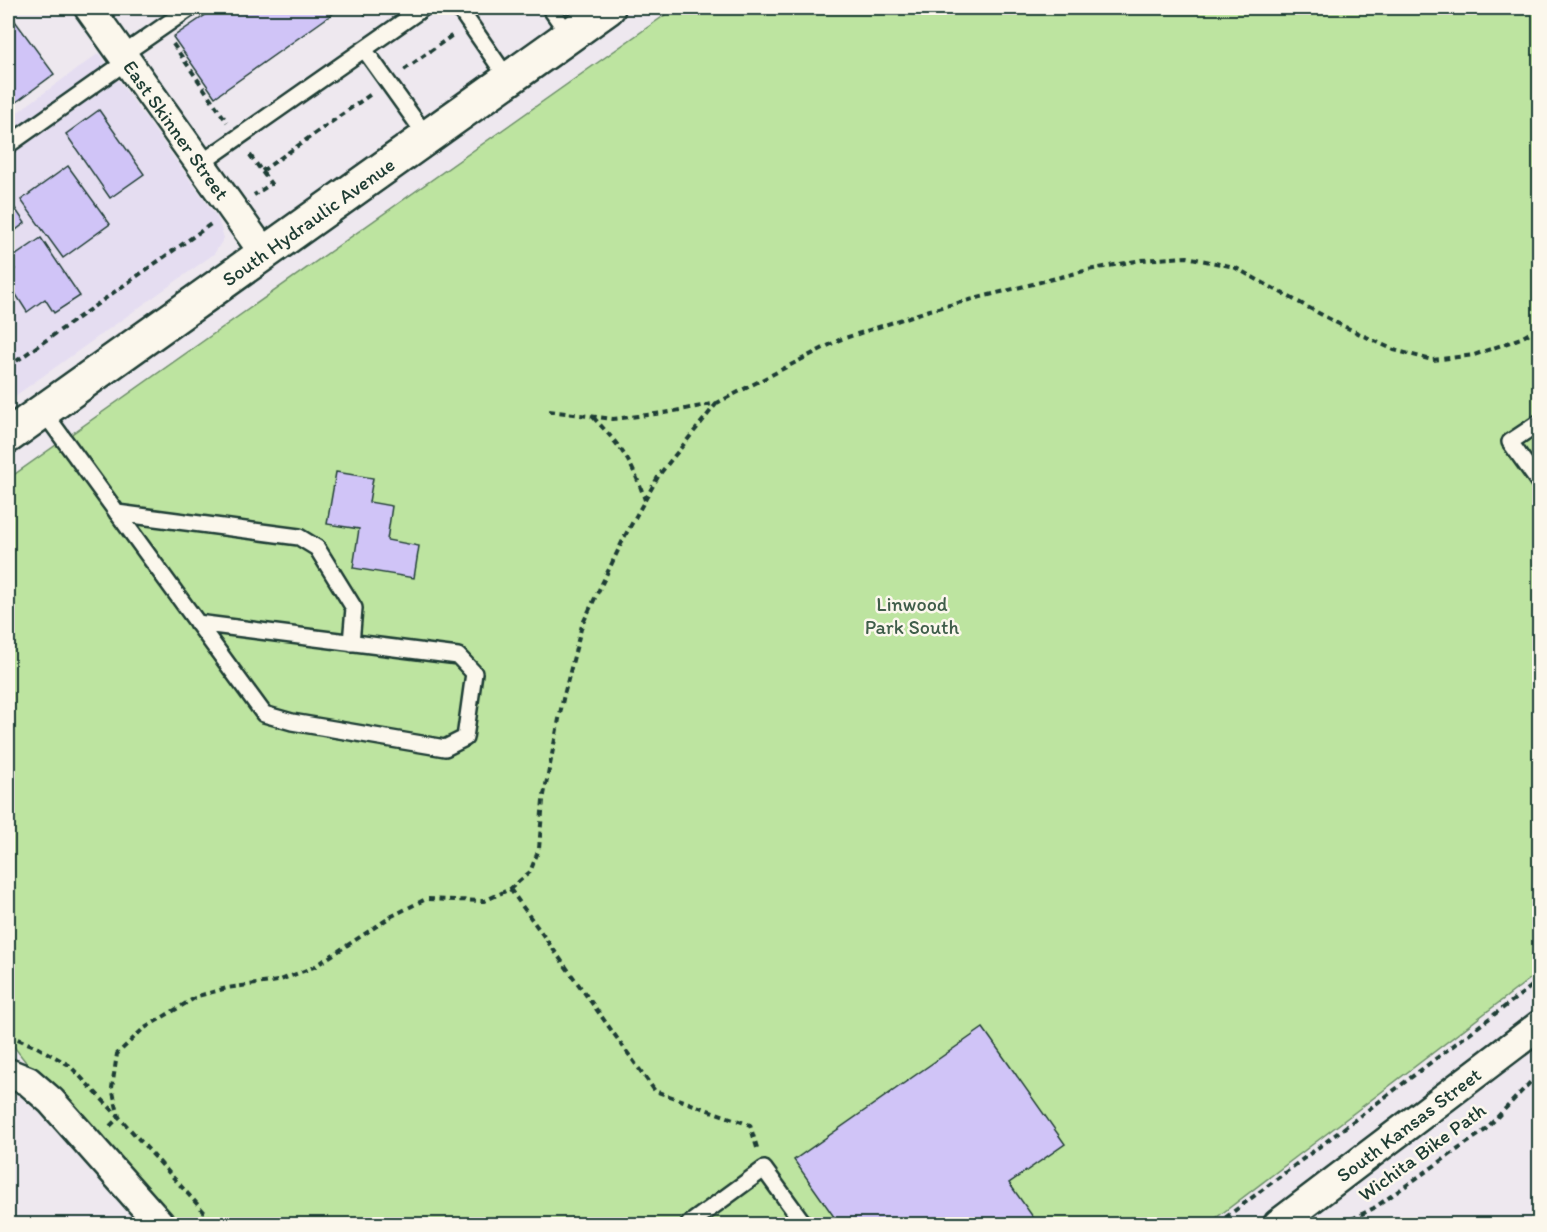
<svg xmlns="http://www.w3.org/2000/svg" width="1547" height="1232" viewBox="0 0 1547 1232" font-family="Itim,sans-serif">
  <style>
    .built { fill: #e5ddf1 }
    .green { fill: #bde4a0; stroke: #6e906a; stroke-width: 1.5 }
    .building { fill: #d0c4f7; stroke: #1f3d34; stroke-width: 1.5 }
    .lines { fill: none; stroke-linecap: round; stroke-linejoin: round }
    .service-casing { stroke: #1f3d34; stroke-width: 20 }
    .minor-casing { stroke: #1f3d34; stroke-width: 33 }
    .tertiary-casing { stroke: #1f3d34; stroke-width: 38 }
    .path { stroke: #1f3d34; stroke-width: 4; stroke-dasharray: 6 4.5; stroke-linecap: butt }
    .service { stroke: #fbf7ec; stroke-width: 15 }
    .minor { stroke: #fbf7ec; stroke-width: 28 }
    .tertiary { stroke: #fbf7ec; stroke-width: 33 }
    .labels { text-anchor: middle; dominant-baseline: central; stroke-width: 5; stroke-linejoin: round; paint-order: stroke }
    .street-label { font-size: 20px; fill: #1f3d34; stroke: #fbf7ec }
    .park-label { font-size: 20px; fill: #3f5e4a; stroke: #fbf7ec }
  </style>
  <rect width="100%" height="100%" fill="#eee8ef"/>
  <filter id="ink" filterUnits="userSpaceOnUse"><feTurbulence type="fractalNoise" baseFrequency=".0167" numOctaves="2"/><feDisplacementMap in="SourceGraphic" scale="12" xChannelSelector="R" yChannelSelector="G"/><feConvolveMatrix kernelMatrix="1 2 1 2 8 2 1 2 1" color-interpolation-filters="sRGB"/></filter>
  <g filter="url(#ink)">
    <path class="built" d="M99,53L218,219L224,238L214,254L8,401V119Z"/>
    <path class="green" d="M675,8H1539V972L1208,1224H172L90,1145L8,1039V479Z"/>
    <path class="building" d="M216,8H336L338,10L215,97L173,37Z
      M359,8H376L365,15Z
      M15,21L54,74L15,103L8,93V26Z
      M99,110L144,174L110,198L66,134Z
      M68,166L110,224L63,258L21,200Z
      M8,198L25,223L8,236Z
      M41,238L80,296L54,313L45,299L27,312L8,282V274L15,269L9,260Z
      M336,472L373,478L369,502L392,506L387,540L419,546L414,578L353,568L359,529L327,524Z
      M983,1028L1065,1144L1009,1183L1038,1224H839L794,1160Z"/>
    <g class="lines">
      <g class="service-casing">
        <path id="service" d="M459,8L508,79
          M550,8L569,35
          M364,49L427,137
          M122,55L190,8
          M8,145L127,61
          M200,164L423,8
          M43,411L264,714L292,722L445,748L465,738L474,673L458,656L197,623
          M1540,422L1510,442L1540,484
          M117,513L299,537L317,548L354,608L351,643
          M689,1224L764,1169L804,1224"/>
      </g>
      <g class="minor-casing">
        <g id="minor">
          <path id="s1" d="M89,8L264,253"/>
          <path d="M8,1073L28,1081L51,1101L160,1224"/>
          <path id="s2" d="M1278,1224L1540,1025"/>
        </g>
      </g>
      <g class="tertiary-casing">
        <g id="tertiary">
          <path id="s3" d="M8,436L608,8"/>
        </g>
      </g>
      <path class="path" d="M485,13L492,8
        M173,44L227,122
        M404,70L454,34
        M250,155L271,184L254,195
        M262,171L371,94
        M8,367L211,224
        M549,411L613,419L664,413L717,403L839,340L930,310L1088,270L1141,260L1187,257L1234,267L1337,323L1394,350L1432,360L1474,355L1521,338L1540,327
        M593,417C621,447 632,461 645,500
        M510,889L655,1091L750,1125L758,1151
        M8,1035L37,1047L69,1065L119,1117L215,1224
        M110,1126L119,1117L112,1088L117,1054L143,1029L198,996L227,988L278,981L314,967L392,916L426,899L484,901L510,889L530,872L539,849L543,800L563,699L582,625L626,534L659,475L717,403
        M1217,1224L1540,980
        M1342,1224L1374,1208L1484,1131L1540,1072"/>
      <use href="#service" class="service"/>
      <use href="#minor" class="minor"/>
      <use href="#tertiary" class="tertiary"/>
    </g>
  </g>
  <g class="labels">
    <g class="street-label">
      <text stroke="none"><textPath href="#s1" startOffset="150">East Skinner Street</textPath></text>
      <text stroke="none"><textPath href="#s3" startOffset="369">South Hydraulic Avenue</textPath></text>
      <text stroke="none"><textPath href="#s2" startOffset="164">South Kansas Street</textPath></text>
      <text transform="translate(1422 1152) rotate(-36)">Wichita Bike Path</text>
    </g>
    <g class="park-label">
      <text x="912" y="604">Linwood<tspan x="912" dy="23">Park South</tspan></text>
    </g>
  </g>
  <rect width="1547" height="1232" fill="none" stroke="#fbf7ec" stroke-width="30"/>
  <rect x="15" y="15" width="1517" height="1202" fill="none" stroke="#1f3d34" stroke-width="2" filter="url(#ink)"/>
</svg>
